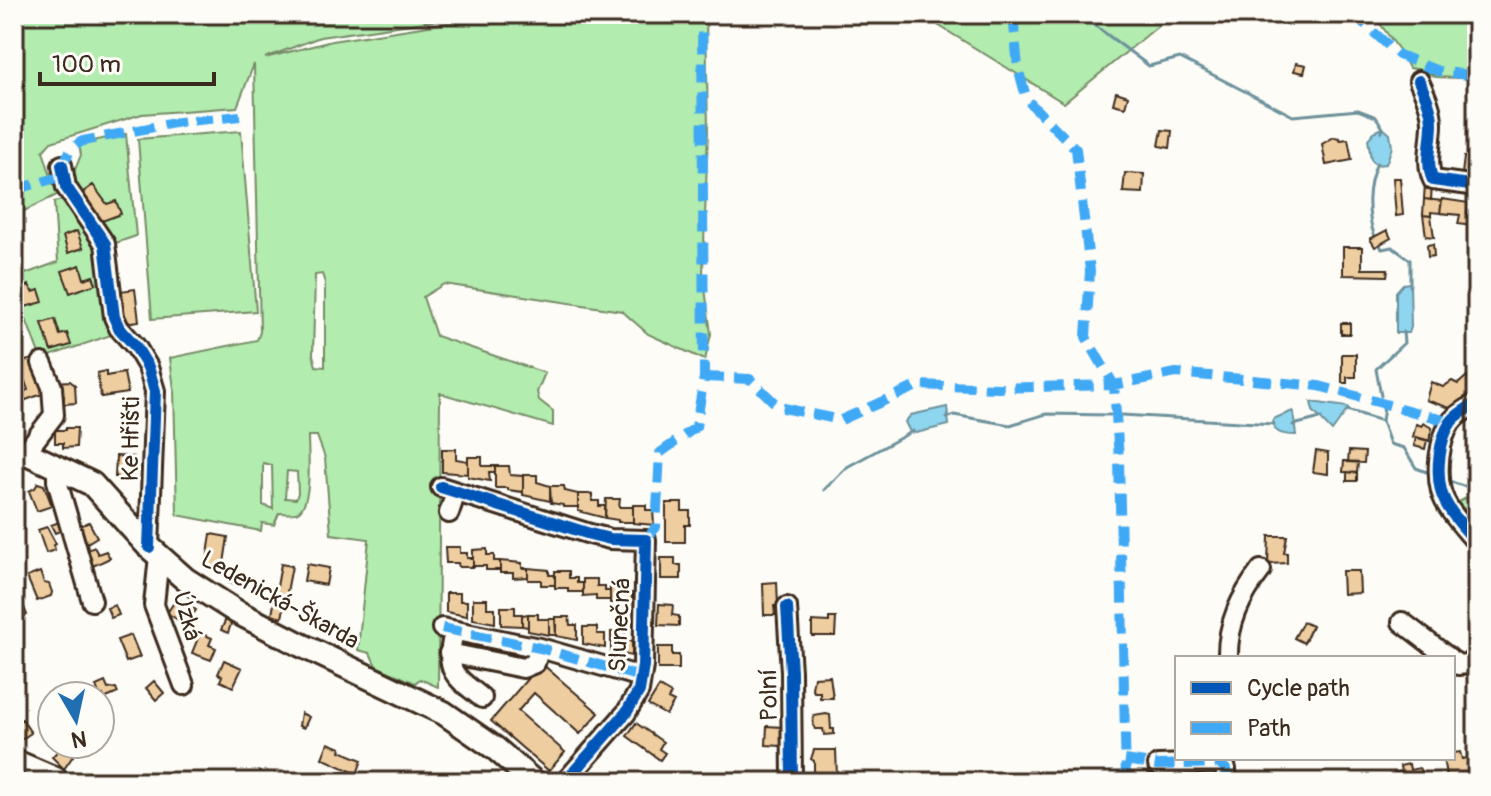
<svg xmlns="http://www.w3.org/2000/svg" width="1491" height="796" viewBox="0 0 1491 796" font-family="Pangolin,sans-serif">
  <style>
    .green { fill: #b2ecaf; stroke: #768b66; stroke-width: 2; fill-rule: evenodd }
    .water { fill: #8ed5ef; stroke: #6d919b; stroke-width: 2 }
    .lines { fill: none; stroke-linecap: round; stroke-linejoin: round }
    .stream { stroke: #6d919b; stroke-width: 3 }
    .building { fill: #eecda0; stroke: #3b2a1e; stroke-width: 2 }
    .minor-casing { stroke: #3b2a1e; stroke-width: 24 }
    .major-casing { stroke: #3b2a1e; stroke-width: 28 }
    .minor { stroke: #fdfcf7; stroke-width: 18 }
    .major { stroke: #fdfcf7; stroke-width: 22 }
    .quiet { stroke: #3fa9f5; stroke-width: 10; stroke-dasharray: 20 10; stroke-linecap: butt }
    .cycleway-casing { stroke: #fdfcf7; stroke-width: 17 }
    .cycleway { stroke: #0057b8; stroke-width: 12 }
    .labels { text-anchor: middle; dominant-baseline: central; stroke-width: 6; stroke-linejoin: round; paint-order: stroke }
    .street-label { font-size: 24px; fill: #3b2a1e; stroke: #fdfcf7 }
  </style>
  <rect width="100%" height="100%" fill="#fdfcf7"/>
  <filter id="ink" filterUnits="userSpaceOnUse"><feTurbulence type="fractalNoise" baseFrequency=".0125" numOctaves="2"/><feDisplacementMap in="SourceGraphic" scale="16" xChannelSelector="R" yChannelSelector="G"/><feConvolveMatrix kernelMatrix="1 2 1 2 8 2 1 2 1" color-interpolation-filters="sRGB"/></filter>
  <g filter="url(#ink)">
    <path class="green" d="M14,14H481L320,37L265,58L332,41L505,14H706L708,131L703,273L711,334L705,360L648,334L622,311L444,284L423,297L436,336L545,373L537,392L539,400L553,411V426L440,393L438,687L420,679L415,683L376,666L370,653L358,650L369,539L331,534L325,458L317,436H308C308,453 313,502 298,512C293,515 285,513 279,513L274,525L262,523L261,531L177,515L174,389L170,358L257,340L260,332L254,64L237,107L142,114L51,142L43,151L57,195L14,216ZM322,274L325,283V367L316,366L313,355L315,275ZM263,463L272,465L273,509L263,505ZM287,471L297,472L298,493L296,499L285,498Z
      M920,14H1148L1163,22L1064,103Z
      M1373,14H1477V79L1436,77L1423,70L1409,68L1402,54Z
      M241,131L256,311L152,319L138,139Z
      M126,134L136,236L113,244L70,182L81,155L79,144Z
      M66,199L98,249L104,318L111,335L41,359L24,314L17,316L14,308V278L58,262L54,202Z
      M1477,492V519L1457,503Z"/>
    <path class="water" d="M1383,128L1390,134L1392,147L1386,164L1376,165L1371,159L1368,139L1374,132Z
      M1410,283L1411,327L1409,333H1396V292L1403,284Z
      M1311,402L1348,407V409L1332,431L1313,411Z
      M947,407L949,425L916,433L910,432L905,422L911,415Z
      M1293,411L1296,435C1284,435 1272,434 1273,419Z"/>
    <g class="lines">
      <path class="stream" d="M46,14C99,27 153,25 207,14
        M1043,14L1054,18L1081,15L1149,66L1180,58L1293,116L1358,110L1376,117L1383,128L1382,132
        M1375,237C1366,214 1367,185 1377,163
        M1379,243L1382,249L1392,247L1410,260V285
        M1381,396L1376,369L1404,343L1403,332
        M1384,407L1382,421L1390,444L1404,448L1416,468L1432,474
        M1347,410L1382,421
        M1122,415L1274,424
        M947,418L954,415L1010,425L1046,414L1110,415
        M1293,425L1321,418
        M1446,480L1463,486H1477
        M824,490L847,467L913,431"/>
    </g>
    <path class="building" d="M1296,63L1306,65L1304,73L1294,71Z
      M1116,92L1128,96L1125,107L1113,104Z
      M1162,130L1172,131L1170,148L1159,146Z
      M1334,137L1340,138V140L1348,139L1352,160L1326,165L1322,144Z
      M1464,157L1477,158V176L1462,174Z
      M1125,173L1144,174L1143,193L1123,192Z
      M1393,178H1400L1403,215L1396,216Z
      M1425,183L1432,184L1431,200L1424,199Z
      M93,185L107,204L116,201L121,214L102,221L82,193Z
      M1424,199L1442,201L1440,213L1431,212V216L1423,215Z
      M1442,199L1469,203L1467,213L1474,214L1472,226L1458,224L1460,215L1440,213Z
      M1423,215L1431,216L1434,237L1426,236Z
      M1387,230L1391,238L1375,247L1370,239Z
      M77,231L83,248L68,253L63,236Z
      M1433,244L1434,256L1428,257L1427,245Z
      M1343,247H1362V269H1388L1387,276L1343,275Z
      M80,265L84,279L93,276L96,284L70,293L62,271Z
      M29,285L33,292L39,290L43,302L25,307V305L19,307L15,295Z
      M135,289L139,321L125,323L120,291Z
      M55,319L60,335L67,333L71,345L51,351L42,323Z
      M1341,323H1350V334H1341Z
      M1342,354H1356V377H1347V383H1342Z
      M33,359L45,393L15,404L14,395L28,390L23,376L14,378V364Z
      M106,371V376L124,373L128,393L101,397L97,373Z
      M1467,376L1477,391L1456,410L1426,400L1431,382L1443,387L1452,381L1458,384Z
      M70,381L75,385L76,403L64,404V396H59L56,382Z
      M1423,423L1432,428L1429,441L1413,437L1416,424L1422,426Z
      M66,428H77L76,447L63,448V443H55V430H66Z
      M1416,437L1427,440L1425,449L1414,446Z
      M442,449H456V459L468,461V474L442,472Z
      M1316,451L1328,453V474L1313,472Z
      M1349,451L1365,452L1364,463L1348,462Z
      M116,456L134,457L133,478L115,477Z
      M468,457H482V466H495V472H489L490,481L468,477Z
      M1344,461L1358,462L1357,473L1343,472Z
      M495,466H509L510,475L523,476V492L508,490V488H495Z
      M1347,472L1357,473V481H1347Z
      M523,475H537V482L550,486V501L523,495Z
      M38,483L44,485L52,506L37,511L29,491L35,488Z
      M550,486H564L565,491L578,494V507H563V505L551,503Z
      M578,494H592V501H599V506H605V518L578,511Z
      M606,499H620L619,507H633V522H618V520L605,518Z
      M666,503H682V511H690V525H685V542H666Z
      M633,505H646V510H653L654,525L633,523Z
      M62,521L65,529L55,533L51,525Z
      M89,522L97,537L87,543L78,527Z
      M47,527L56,544L54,545L55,550L46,553L38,530Z
      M211,534L228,537L223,570L206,568Z
      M1269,536H1287L1284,553H1287V563L1268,564Z
      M94,547L98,554L106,551L110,558L93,566L86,551Z
      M445,547H460V553H467V558H473V567H459L458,563H446Z
      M487,549V555H494V561H500V570H486V566H473V550Z
      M661,558H675V565H681V579H661Z
      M500,561L522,563V568H528V577L513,578V573H500Z
      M281,564L292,566L282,618L272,615Z
      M307,564L329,568L326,585L304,581Z
      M528,568L549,570V575H555V585H541V580H528Z
      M230,571L244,573L243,585L229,583Z
      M555,571H569V578H577V583H583V592H568V588H555Z
      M1342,571H1359L1360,593L1343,594Z
      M40,572L44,583L49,584L52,592L51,596L37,601L27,577Z
      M583,579H597V586H605V591H610V600H596V595L583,596Z
      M777,582L778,606H774L775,615H764L763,583Z
      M610,587H624L625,593H632V598H638V607H623V603H610Z
      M18,593L27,615L14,620V595Z
      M446,593H460V601H467V616L446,612Z
      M177,598L196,610L186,625L167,613Z
      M473,599H487V608H495V623L473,619Z
      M659,604L673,605L672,615L679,616V626L658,625Z
      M115,605L119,615L111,618L107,608Z
      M501,607H515V614H522V626L501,625Z
      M528,614H538V619H549V635L528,631Z
      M528,614V627L522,626V615Z
      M555,617H569L570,625H577V640L556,636Z
      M829,618H836L835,636H812V621L829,622Z
      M226,619L232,621L228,633L221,630Z
      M549,619H556V635H549Z
      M1303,622L1312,626L1304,643L1294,638Z
      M583,627H597V634H605V648L583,644Z
      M611,632H625V641H632V656L611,652Z
      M200,633L212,638L209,645L216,648L211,660L192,653Z
      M131,635L140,657L126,662L117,640Z
      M658,647H672V655H679V669H658Z
      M224,660L242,668L233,687L220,681L222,676L218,674Z
      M541,663L599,713L580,734L534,693L518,711L565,752L549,771L491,721Z
      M830,676L833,698H820V692H814L812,688L814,677Z
      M154,681L164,693L156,700L146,688Z
      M105,682L108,689L116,688L118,693L104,699L103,695L100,696L96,686Z
      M659,687L671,694L668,699L674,702L666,715L648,705Z
      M301,713L309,717L304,728L299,726Z
      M826,714L830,715L831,729H834V734L824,735L823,729H815L813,725L814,716Z
      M22,719L31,733L16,743L14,725Z
      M636,723L663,742L659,749L665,753L660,760L627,736Z
      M767,726L782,727L781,746L766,745Z
      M328,743L341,748L340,751L362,760L357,774L322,758Z
      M63,745L73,756L64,769L52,757Z
      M814,750H836L837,776H814V761L811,759Z
      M1460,752L1462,759L1473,756L1477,774L1447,781L1443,758H1453V753Z
      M1409,764L1410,770L1419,768L1423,774L1422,782H1391L1389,775L1401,772L1400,766Z
      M1148,771H1164L1165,782H1149Z"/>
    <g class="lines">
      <g class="minor-casing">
        <path id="minor" d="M1419,81C1425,95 1432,108 1432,123C1432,143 1425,163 1433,180L1477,186
          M62,165L66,187L105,244L114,317L119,328L136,347L148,367L155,391L149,547
          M1477,403C1468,408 1457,414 1451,422C1439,439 1436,471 1441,491C1446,510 1465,528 1477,543
          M25,453L54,415L52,387L42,363
          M57,467V481L92,601
          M441,487L590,534L610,539L646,540L643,666L639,691L626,713L565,782
          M449,513L456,492
          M159,556L154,605L184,685
          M787,607L791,672L792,782
          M1402,622L1449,658
          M442,628L540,648L641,677
          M452,641C445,674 458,678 482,698
          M449,653L523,668L535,663L540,648
          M1228,658C1227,624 1241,596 1261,570
          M1453,661L1458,665L1477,663
          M14,759L56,777L61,782
          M1158,765L1219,763L1226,769V782"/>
      </g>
      <g class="major-casing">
        <path id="major" d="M14,450L31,455L92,484L149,547L185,579L237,612L301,645L444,713L496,749L534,782"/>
      </g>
      <use href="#minor" class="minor"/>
      <use href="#major" class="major"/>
      <path class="quiet" d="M1013,14L1018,68L1027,100L1076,149L1090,271L1086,337L1114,385L1119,459L1126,782
        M1023,14L1031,18L1034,14
        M1350,14L1357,17L1399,55L1438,71L1477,76
        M63,171C62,160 73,145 83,141L179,122L240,116
        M14,190L63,176
        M704,377L750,379L779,407L841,420L919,385L999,388L1114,385L1176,373L1319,386L1451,422
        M646,540L656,527L660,453L696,427L704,377L702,14
        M442,628L540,648L641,677
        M1125,760L1158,765L1219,763L1226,769V782"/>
      <g class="cycleway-casing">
        <path id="cycleway" d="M1419,81C1425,95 1432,108 1432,123C1432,143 1425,163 1433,180L1477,186
          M62,165L66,187L105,244L114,317L119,328L136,347L148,367L155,391L149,547
          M1477,403C1468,408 1457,414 1451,422C1439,439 1436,471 1441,491C1446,510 1465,528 1477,543
          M441,487L590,534L610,539L646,540L643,666L639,691L626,713L565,782
          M787,607L791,672L792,782"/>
      </g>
      <use href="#cycleway" class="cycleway"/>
    </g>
  </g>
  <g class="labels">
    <g class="street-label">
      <text transform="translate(131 439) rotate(-89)">Ke Hřišti</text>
      <text transform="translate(280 600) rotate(29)">Ledenická-Škarda</text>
      <text transform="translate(187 616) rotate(75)">Úzká</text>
      <text transform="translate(620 625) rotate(-87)">Slunečná</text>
      <text transform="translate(769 695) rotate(-91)">Polní</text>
    </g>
  </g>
  <rect width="1491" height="796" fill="none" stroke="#fdfcf7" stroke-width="48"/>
  <rect x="24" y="24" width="1443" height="748" fill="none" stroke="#3b2a1e" stroke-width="3" filter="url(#ink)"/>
  <rect x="1175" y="656" width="280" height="104" fill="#fdfcf7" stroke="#afa8a0" stroke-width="2"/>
  <rect x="1191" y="682" width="40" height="12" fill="#0057b8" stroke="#afa8a0" stroke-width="2"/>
  <text x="1247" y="696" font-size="24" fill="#3b2a1e">Cycle path</text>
  <rect x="1191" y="722" width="40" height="12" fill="#3fa9f5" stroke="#afa8a0" stroke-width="2"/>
  <text x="1247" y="736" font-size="24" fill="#3b2a1e">Path</text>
  <g transform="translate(76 720) rotate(171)"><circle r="38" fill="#fdfcf7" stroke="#afa8a0" stroke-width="2"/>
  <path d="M0-6L14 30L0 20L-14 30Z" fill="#1f6fb2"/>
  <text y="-12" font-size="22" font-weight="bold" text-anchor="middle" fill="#3b2a1e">N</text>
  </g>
  <path d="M40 72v12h174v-12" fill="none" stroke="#3b2a1e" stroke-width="4"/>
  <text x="52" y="72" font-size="24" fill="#3b2a1e" stroke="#fdfcf7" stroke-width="6" paint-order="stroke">100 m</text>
</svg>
